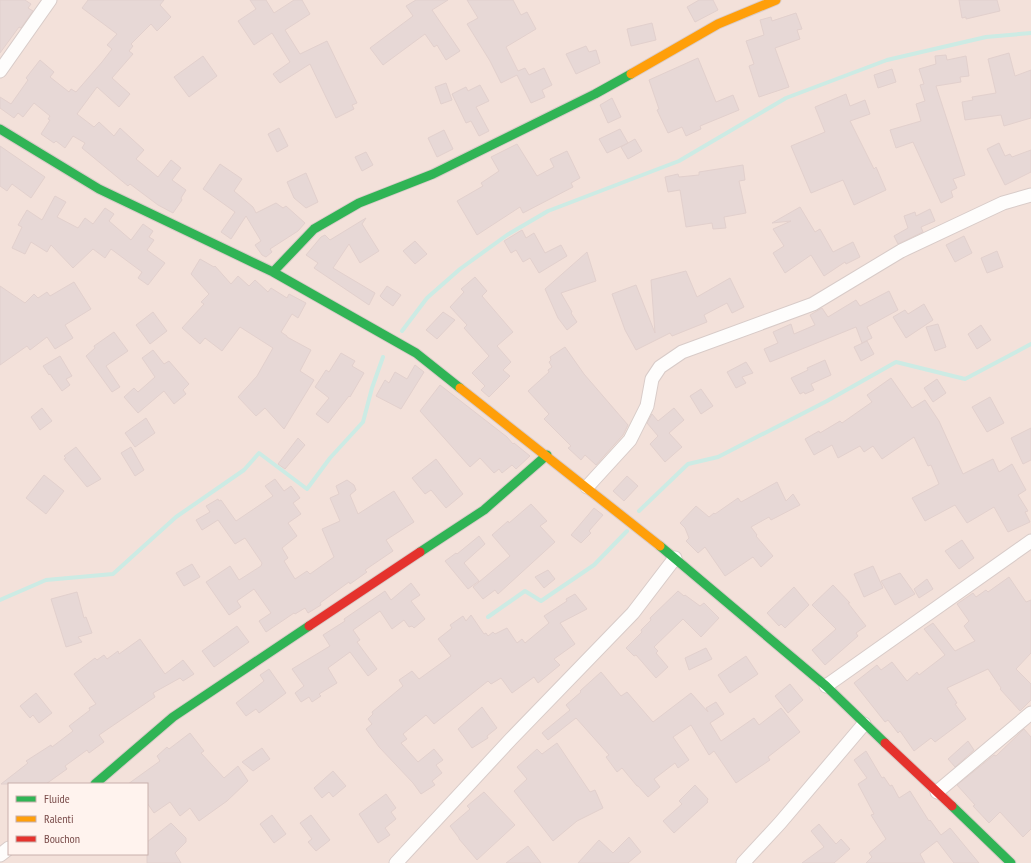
<svg xmlns="http://www.w3.org/2000/svg" width="1031" height="863" viewBox="0 0 1031 863" font-family="'PT Sans Narrow',sans-serif">
  <style>
    .residential { fill: #f3e1da; fill-rule: evenodd }
    .lines { fill: none; stroke-linecap: round; stroke-linejoin: round }
    .stream { stroke: #ccebe4; stroke-width: 4 }
    .building { fill: #e7d8d6; stroke: #e2d0cd }
    .street-casing { stroke: #d8cbc8; stroke-width: 15 }
    .fast-casing { stroke: #daccc9; stroke-width: 11 }
    .slow-casing { stroke: #daccc9; stroke-width: 11 }
    .jam-casing { stroke: #daccc9; stroke-width: 11 }
    .street { stroke: #fefdfc; stroke-width: 13 }
    .fast { stroke: #30b455; stroke-width: 9 }
    .slow { stroke: #ff9f0a; stroke-width: 9 }
    .jam { stroke: #e5322d; stroke-width: 9 }
  </style>
  <rect width="100%" height="100%" fill="#f9f0ec"/>
  <path class="residential" d="M0,0H1031V863H0ZM9,784H147V854H9Z"/>
  <g class="lines">
    <path class="stream" d="M402,331L427,298L460,269L507,235L548,211L679,161L786,98L887,60L986,37L1031,33
      M639,511L688,464L718,457L827,401L896,362L965,379L1031,344
      M0,600L46,580L113,574L176,517L244,470L259,453L307,489L330,458L363,422L372,388L383,357
      M488,617L525,591L541,601L594,565L627,531"/>
  </g>
  <path class="building" d="M0,0H25L31,4L28,8L33,11L21,28L19,27L0,53Z
    M88,0H164L160,5L171,17L157,31L151,24L131,44L133,46L129,51L133,54L112,78L130,94L119,107L97,87L77,114L94,127L99,122L114,136L120,128L144,150L136,159L158,177L171,160L181,168L172,180L186,190L181,198L182,200L173,213L158,205L130,184L128,186L82,148L85,143L73,136L65,148L56,141L54,143L41,134L50,120L48,119L50,116L34,103L23,117L18,113L14,118L0,108V97L11,104L28,80L26,78L40,60L54,72L50,77L69,92L71,89L76,92L102,62L112,49L107,45L117,34L82,8Z
    M250,0H266L274,13L294,0H302L310,14L285,30L300,54L327,41L357,103L352,105L354,109L336,118L310,64L280,83L273,74L290,62L272,33L254,45L238,21L256,9Z
    M416,0H448L432,10L460,51L446,60L437,45L434,47L425,34L383,65L370,48L413,16L406,6Z
    M467,0H513L521,15L527,12L536,29L506,47L518,71L525,68L529,75L544,68L552,85L542,90L545,97L531,103L517,75L501,83L490,61L467,24L478,18Z
    M699,0H713L718,10L695,22L687,7Z
    M959,0H997L1000,11L966,19V17L962,18Z
    M796,13L802,29L797,30L800,39L775,48L789,87L759,97L749,66L754,64L746,41L764,35L760,20L771,17L772,21Z
    M652,23L656,40L631,46L627,29Z
    M586,46L589,52L596,50L600,63L576,74L566,54Z
    M1009,53L1015,76L1031,70V118L1004,126L1001,115L965,120L962,102L973,100L972,97L996,93L988,59Z
    M946,55L947,60L966,56L969,76L960,77L961,82L936,86L965,175L953,179L957,188L951,191L953,197L941,203L913,142L896,148L890,130L921,121L916,104L925,101L920,85L924,84L919,69L936,64L935,56Z
    M203,56L217,76L189,97L174,77Z
    M698,58L716,102L733,95L739,110L700,126L701,129L686,136L682,127L668,133L657,110L659,109L649,80Z
    M892,69L896,82L878,88L874,75Z
    M446,83L452,100L441,104L435,87Z
    M480,85L489,101L476,107L489,131L479,136L471,121L466,123L452,94L466,87L468,91Z
    M846,94L850,106L865,100L870,114L850,121L874,169L876,167L886,190L854,205L843,180L811,193L791,146L825,132L815,107Z
    M612,98L621,117L608,123L600,105Z
    M279,128L288,146L277,152L268,134Z
    M620,129L628,143L607,153L599,139Z
    M444,130L453,149L437,157L428,138Z
    M635,139L642,151L628,159L621,147Z
    M999,143L1005,156L1010,154L1012,157L1031,150V172L1005,185L987,149Z
    M517,144L537,176L554,167L550,159L567,151L580,178L571,183L573,187L523,213L520,207L477,235L457,201L483,186L481,183L499,171L491,157Z
    M0,146L45,177L31,198L12,184L7,191L0,186Z
    M366,152L373,165L362,171L355,157Z
    M220,164L242,179L234,191L253,207L256,213L276,203L283,208L286,206L305,223L298,231L270,249L272,252L266,257L262,255L255,245L261,241L246,216L231,239L221,232L235,212L203,189Z
    M743,165L745,180L739,181L746,213L724,217L726,228L713,229L712,223L686,227L680,190L668,192L665,177L678,174L679,177L699,175V172Z
    M306,173L318,202L306,208L294,198L287,182Z
    M55,196L66,202L57,217L78,228L85,218L93,224L105,208L114,214L109,221L131,240L143,224L153,231L149,237L154,240L147,250L165,263L148,285L138,278L142,272L111,249L105,258L93,249L73,268L51,245L47,252L31,242L25,254L12,248L22,227L18,225L27,210L42,220Z
    M800,207L815,232L820,229L833,252L853,242L860,257L846,264L845,262L824,276L811,255L785,273L773,253L784,246L773,229L791,221L772,223Z
    M930,209L935,221L921,227L923,232L898,244L894,236L908,228L904,216L915,212L916,216Z
    M366,218L362,224L379,251L360,263L349,244L333,268L375,293L369,305L314,268L318,263L306,255L321,237L325,235L330,240Z
    M522,230L526,238L534,233L545,253L561,245L567,256L539,273L530,258L523,262L516,250L511,253L504,241Z
    M964,236L972,253L955,262L946,245Z
    M415,241L427,254L415,264L403,251Z
    M997,251L1003,267L987,273L981,258Z
    M587,252L596,281L561,293L572,312L571,313L577,322L567,330L558,318L545,289Z
    M200,259L214,267L215,266L231,284L238,276L249,286L255,280L268,292L271,288L287,298L289,294L306,303L298,318L292,314L281,332L287,336V337L311,350L300,371L314,380L284,429L265,408L256,416L238,397L257,376L273,348L240,327L222,351L205,338L200,344L182,328L204,304L201,302L209,294L191,274Z
    M686,271L697,297L730,278L744,307L732,313L727,303L704,315L707,322L672,336L670,333L636,350L625,330L612,294L636,285L655,333L651,280Z
    M475,277L487,291L482,296L513,332L497,346L511,362L503,370L510,376L489,397L481,390L485,386L472,373L489,356L464,328L467,325L450,307L464,292L461,289Z
    M74,282L91,309L65,325L73,338L55,349L47,337L30,350L27,346L0,365V286L25,303L34,294L38,298L47,292L50,296Z
    M387,286L401,295L393,306L383,299L380,296Z
    M889,291L898,310L867,327L872,338L862,343L856,327L770,362L764,349L778,343L773,332L791,324L794,334L815,325L810,315L822,308L828,317L856,300L860,306Z
    M924,304L933,320L906,338L893,317L905,310L908,314Z
    M153,312L167,331L150,344L136,325Z
    M443,312L455,320L437,339L426,330Z
    M938,324L946,347L935,351L926,327Z
    M981,325L991,340L977,349L968,334Z
    M114,332L128,351L106,366L120,387L112,392L86,356L95,348L94,346Z
    M867,341L874,354L861,361L854,347Z
    M565,347L584,374L628,425L623,435L596,465L585,455L581,460L568,448L571,446L544,419L549,414L528,391L549,372L548,370L552,367L549,362L551,360L550,357Z
    M153,350L164,364L169,361L189,384L183,390L186,394L174,404L164,391L138,413L124,397L134,388L138,392L155,377L142,358Z
    M341,353L355,361L352,366L364,373L350,397L349,396L328,423L316,414L329,398L315,387L326,370L329,372Z
    M60,356L72,376L66,379L70,385L62,391L50,374L49,375L43,366Z
    M825,360L831,375L811,384L814,390L805,394L804,392L800,394L791,378L808,370L807,368Z
    M746,362L753,373L742,377L746,383L736,388L727,372Z
    M415,365L424,372L401,409L376,396L385,380L389,383L395,372L407,379Z
    M891,378L912,408L925,400L939,421L963,474L993,459L999,472L1012,464L1026,490L1018,495L1028,511L1025,512L1030,522L1008,532L994,507L967,523L955,505L925,521L912,498L939,484L931,465L928,466L914,437L882,459L873,446L864,452L860,446L838,458L832,445L814,455L805,439L819,431L820,433L840,421L842,423L872,402L867,395Z
    M937,379L946,393L933,402L924,388Z
    M440,385L507,437L513,444L514,443L530,456L516,469L512,465L502,473L499,469L494,473L480,458L470,467L420,411Z
    M701,389L713,406L701,414L690,396Z
    M990,397L1004,423L987,432L972,407Z
    M42,408L52,421L40,430L31,417Z
    M674,408L684,420L669,433L682,447L665,462L650,444L658,436L647,423L652,414L658,421Z
    M146,418L155,433L135,447L125,433Z
    M1031,428V460L1023,464L1011,438Z
    M298,438L305,445L285,469L278,464Z
    M76,447L101,479L87,487L64,459L66,458L64,456Z
    M131,447L144,470L135,476L121,453Z
    M436,459L463,494L446,508L431,490L425,494L412,478Z
    M44,475L64,491L46,514L26,498Z
    M627,476L638,486L624,501L613,491Z
    M275,479L284,491L291,486L300,498L293,503L301,514L288,523L297,536L282,548L288,558L284,561L295,579L307,571L310,574L334,557L322,529L340,521L330,498L339,494L336,486L347,480L354,485L356,490L350,495L358,514L394,491L414,522L386,540L393,551L365,570L367,572L350,584L349,582L320,603L321,605L308,613L305,608L295,614L294,613L266,632L259,621L271,613L254,589L237,601L241,607L229,615L206,582L230,566L239,580L261,566L262,563L245,538L235,544L218,520L202,530L196,520L210,512L206,506L218,499L219,501L221,500L236,521L273,496L265,486Z
    M777,482L786,501L793,494L800,505L771,520L769,517L751,527L757,535L756,536L773,556L761,567L753,557L725,576L705,547L698,553L686,541L689,538L685,528L680,523L696,506L709,517L714,513L715,514L738,498L741,502Z
    M531,504L547,521L540,526L555,542L498,594L495,590L483,599L473,587L510,556L492,535L508,521L509,523Z
    M594,508L603,515L589,531L591,533L581,543L571,535Z
    M479,536L485,544L464,563L479,581L468,589L445,561L456,553L457,554Z
    M962,540L974,558L959,569L945,551Z
    M192,564L200,577L184,586L176,573Z
    M873,566L883,588L864,597L854,574Z
    M548,570L555,579L544,588L535,577Z
    M900,573L915,594L895,605L881,581Z
    M1009,577L1026,602L1031,600V653L1016,669L1031,684V700L1020,711L1000,689L1001,688L988,669L947,688L957,703L955,704L966,719L935,742L931,738L914,751L900,731L898,733L888,720L885,722L854,683L877,665L881,670L892,662L907,681L917,672L919,675L945,655L924,629L933,623L955,651L975,641L964,626L969,621L957,604L973,593L976,597L986,590L988,592Z
    M927,579L933,589L919,598L914,589Z
    M411,583L420,595L411,601L425,619L414,628L412,626L409,627L404,620L392,629L380,611L353,630L360,640L357,642L377,669L368,676L350,652L328,668L337,683L319,694L321,696L312,702L309,697L301,702L295,693L304,686L292,669L330,646L323,635L345,621L344,619L385,591L391,600Z
    M833,585L850,603H848L866,626L856,633L858,636L825,665L812,650L836,629L812,605Z
    M794,587L809,605L785,628L781,624L779,626L767,613Z
    M678,591L684,596L685,595L700,606L704,603L719,618L701,637L683,619L654,647L658,651L656,653L668,667L656,678L636,655L634,656L626,648L642,632L641,630L651,620L650,618Z
    M77,592L84,618L86,617L92,633L78,637L82,642L66,647L51,599Z
    M575,594L587,609L560,623L575,644L554,659L560,665L538,683L534,677L512,693L501,678L491,684L488,681L434,724L426,715L403,734L407,739L401,743L418,762L434,749L443,760L436,765L442,773L432,781L435,785L421,794L413,783L379,747L366,729L372,724L368,719L373,714L372,712L403,686L399,680L412,671L419,679L451,656L438,639L452,628L450,625L463,616L466,621L471,615L484,634L486,633L488,636L493,632L495,634L507,628L517,643L522,639L525,643L549,623L544,616L567,601L566,599Z
    M237,626L249,642L214,667L202,651Z
    M140,639L165,674L183,660L194,674L183,681L180,678L153,693L155,697L99,735L104,742L89,753L87,750L65,766L67,769L46,784H1L28,763L26,761L51,745L52,747L73,731L69,726L90,710L89,708L96,704L74,674L95,658L97,660L104,655L107,659L118,651L119,654Z
    M706,648L712,659L689,670L685,658Z
    M746,656L758,674L730,693L718,675Z
    M269,669L286,693L259,713L256,709L246,716L236,703L264,681L260,675Z
    M601,672L621,696L627,692L653,722L691,693L708,712L706,708L716,702L724,714L710,723L721,741L754,718L759,725L781,708L800,732L768,757L770,760L736,783L714,751L709,755L691,725L673,737L689,760L678,768L675,763L654,779L660,787L648,797L638,786H637L622,768L617,772L606,757L609,755L576,718L548,740L542,733L570,710L566,705L581,692L580,691Z
    M790,684L803,700L788,713L775,696Z
    M36,693L52,713L39,723L33,715L30,718L20,706Z
    M482,707L497,728L487,736L488,738L472,748L458,729Z
    M1024,729L1031,737V829L1023,837L1000,812L989,823L973,806L975,805L957,785L994,755L996,756Z
    M190,733L204,751L201,753L224,778L238,766L248,781L227,801L199,821L190,808L180,816L170,802L154,813L147,803V784H128L160,761L157,756L167,747L169,749Z
    M968,741L974,750L955,767L948,759Z
    M557,743L590,792L595,790L603,808L577,821L553,841L514,791L527,779L517,767L537,749L542,754Z
    M262,748L270,759L253,771L242,762Z
    M866,751L882,778L884,777L890,786L892,785L899,798L910,791L929,821L930,820L941,835L950,828L979,863H954L937,841L920,854L925,863H866L872,857L869,853L886,839L871,815L874,814L858,784L867,778L854,760Z
    M333,771L346,786L333,797L329,792L322,798L314,788Z
    M695,785L708,799L707,801L708,802L674,833L663,821L682,804L679,801Z
    M484,792L515,825L477,860L459,839V838L450,826L470,809L467,806Z
    M386,794L396,808L391,812L396,819L385,828L390,835L378,843L359,814Z
    M272,815L286,834L274,843L260,824Z
    M311,815L330,840L316,851L308,842L312,839L300,823Z
    M171,823L186,838V842L175,853L181,863H147V842Z
    M819,824L836,844L841,839L850,849L834,863H802L824,847L811,831Z
    M629,837L641,852L628,863H578L599,840L613,853Z
    M528,846L541,863H506Z"/>
  <g class="lines">
    <g class="street-casing">
      <path id="street" d="M0,71L50,0
        M587,487L630,440L647,406L652,379L660,367L682,352L813,304L901,251L1003,203L1031,195
        M826,686L1031,541
        M937,792L1031,713
        M0,855L9,848
        M396,863L511,739L633,613L675,558
        M743,863L780,823L864,724"/>
    </g>
    <g class="fast-casing">
      <path id="fast" d="M0,129L99,189L273,272L416,353L460,388
        M273,272L314,229L359,203L433,174L595,94L631,74
        M660,546L826,686L885,743
        M420,552L484,510L547,455
        M95,784L173,717L309,626
        M952,806L1011,863"/>
    </g>
    <g class="slow-casing">
      <path id="slow" d="M631,74L718,24L776,0
        M460,388L660,546"/>
    </g>
    <g class="jam-casing">
      <path id="jam" d="M309,626L420,552
        M885,743L952,806"/>
    </g>
    <use href="#street" class="street"/>
    <use href="#fast" class="fast"/>
    <use href="#slow" class="slow"/>
    <use href="#jam" class="jam"/>
  </g>
  <rect x="8" y="783" width="140" height="72" fill="#fff3ee" stroke="#c9b0ac"/>
  <rect x="16" y="796" width="20" height="6" fill="#30b455" stroke="#c9b0ac"/>
  <text x="44" y="803" font-size="12" fill="#794b49">Fluide</text>
  <rect x="16" y="816" width="20" height="6" fill="#ff9f0a" stroke="#c9b0ac"/>
  <text x="44" y="823" font-size="12" fill="#794b49">Ralenti</text>
  <rect x="16" y="836" width="20" height="6" fill="#e5322d" stroke="#c9b0ac"/>
  <text x="44" y="843" font-size="12" fill="#794b49">Bouchon</text>
</svg>
